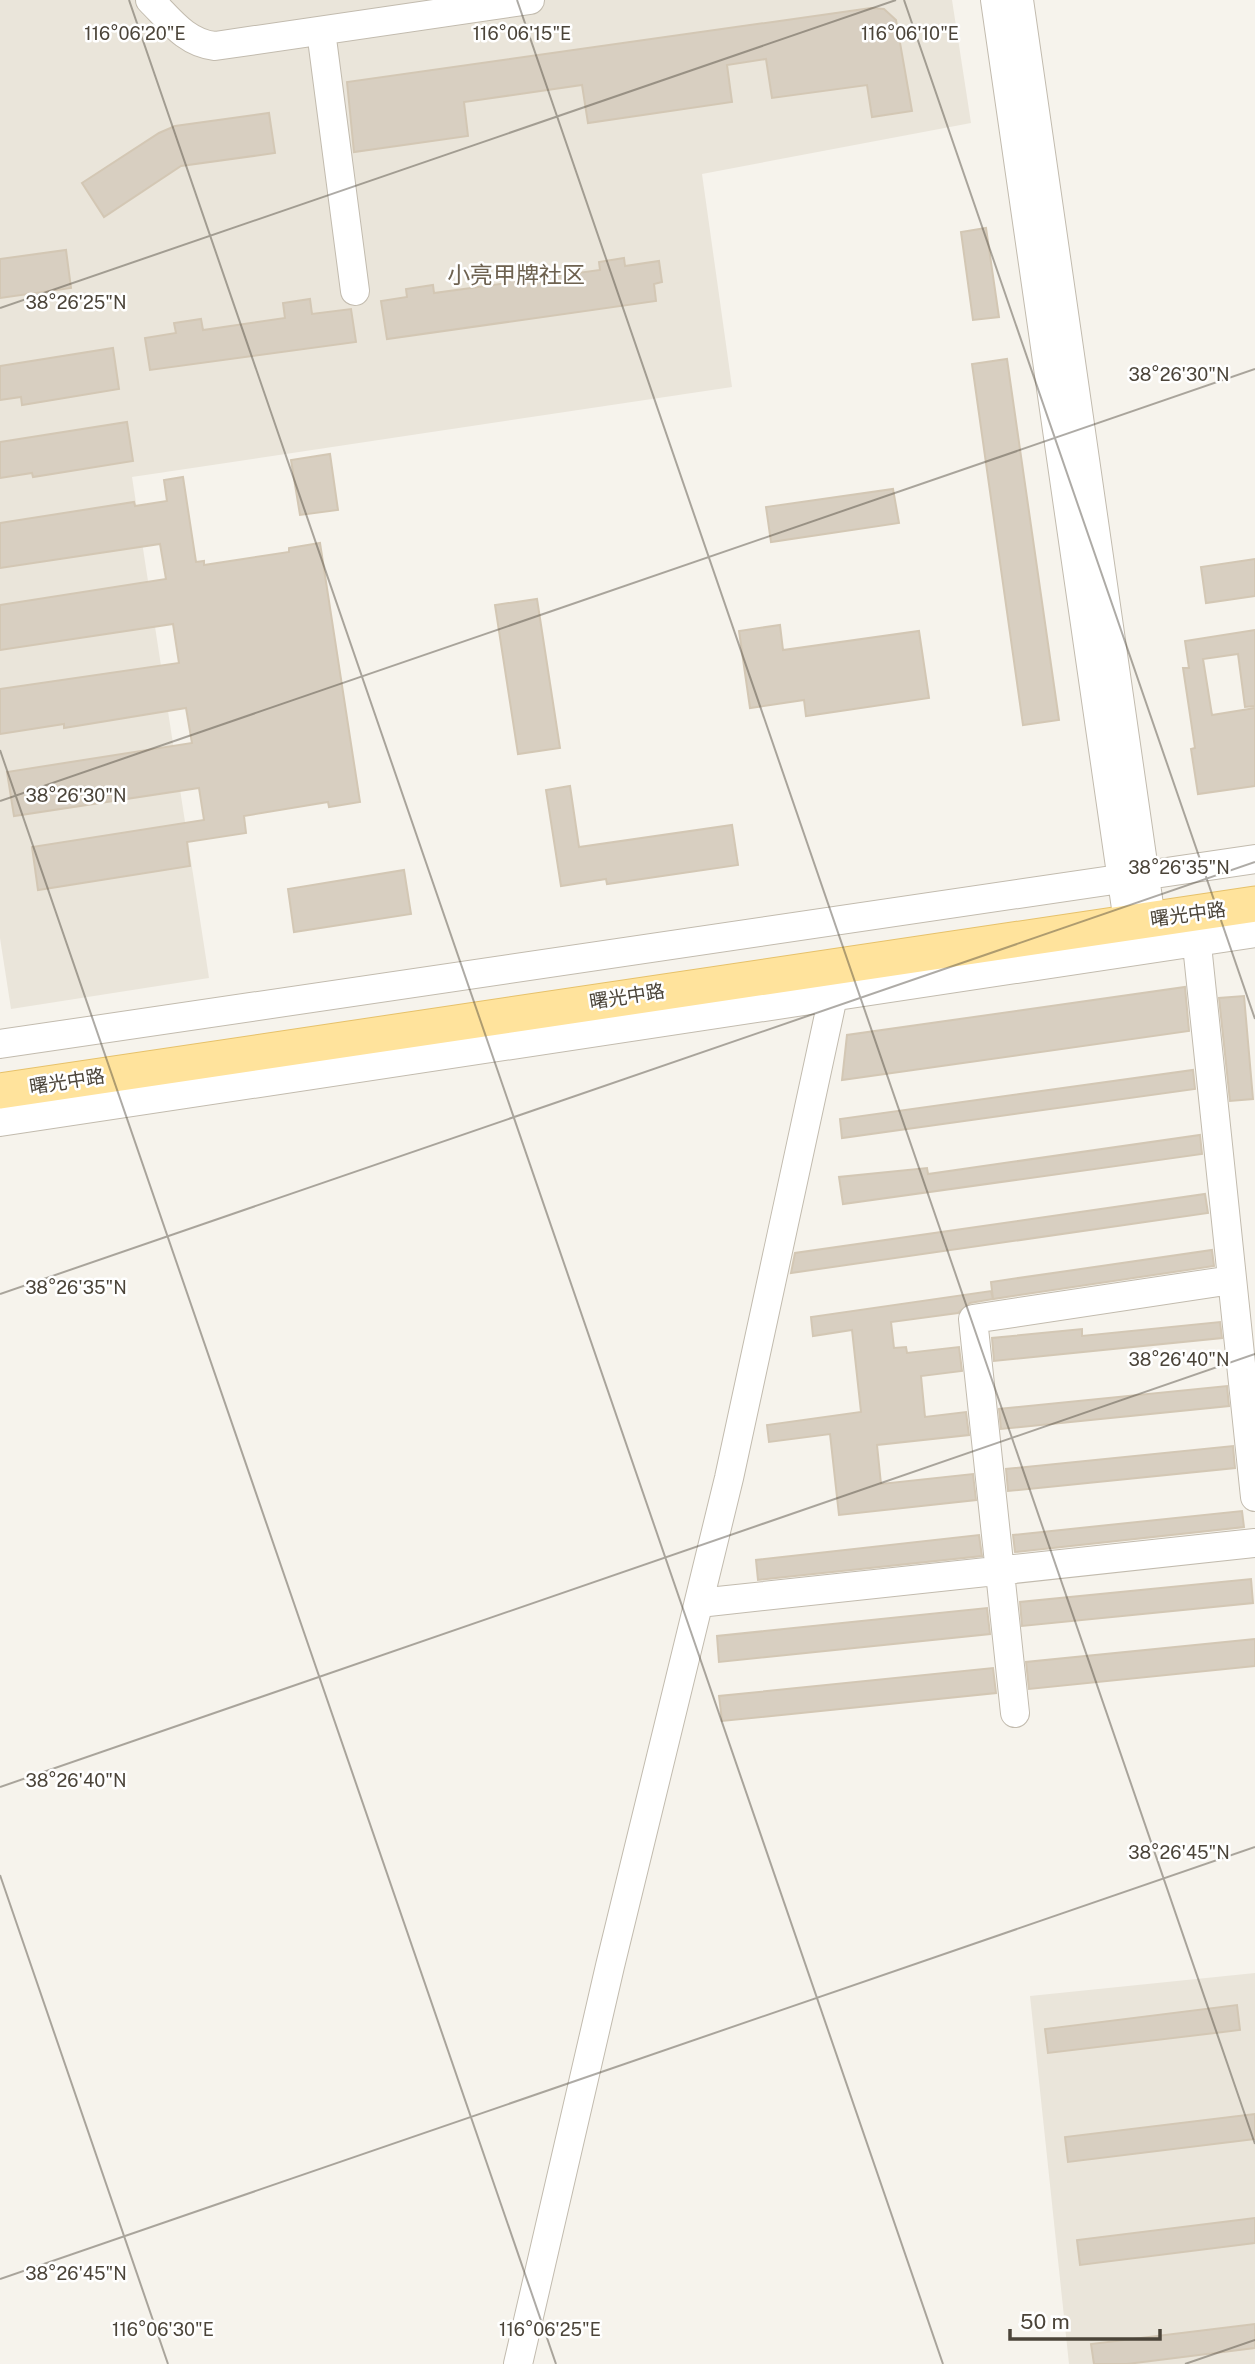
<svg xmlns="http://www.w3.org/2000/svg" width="1255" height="2364" viewBox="0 0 1255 2364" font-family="'Public Sans','Noto Sans SC',sans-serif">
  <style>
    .residential { fill: #eae5da }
    .building { fill: #d8cfc1; stroke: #d3c7b4; stroke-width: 2 }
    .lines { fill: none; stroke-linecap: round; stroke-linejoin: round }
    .minor-casing { stroke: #c2bbae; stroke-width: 30 }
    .major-casing { stroke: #e6c16a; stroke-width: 37 }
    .minor { stroke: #fff; stroke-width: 28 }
    .major { stroke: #ffe39c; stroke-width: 35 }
    .ticks { fill: none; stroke: #4b4439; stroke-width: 2; stroke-opacity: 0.45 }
    .labels { text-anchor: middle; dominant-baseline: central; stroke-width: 5; stroke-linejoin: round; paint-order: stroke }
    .street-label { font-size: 19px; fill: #4b4439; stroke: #fff }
    .quarter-label { font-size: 23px; fill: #6e6250; stroke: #fff }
    .ticks-label { font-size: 18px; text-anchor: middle; fill: #4b4439; stroke: #fff; stroke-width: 5; stroke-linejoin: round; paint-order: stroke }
  </style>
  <rect width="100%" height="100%" fill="#f6f3ec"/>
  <path class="residential" d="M0,0H952L971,123L702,174L732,387L132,477L209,978L11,1009L0,938Z
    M1255,1973V2364H1069L1030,1996Z"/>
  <path class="building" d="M871,8L884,9L896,20L912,111L872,117L867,85L772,98L766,59L727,65L732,102L588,123L582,85L464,102L468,136L354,152L347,82Z
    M269,113L275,153L181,166L104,217L82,183L159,133L175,126Z
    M986,228L999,317L973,320L961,232Z
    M66,250L71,288L0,298V259Z
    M624,258L625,266L659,261L662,282L654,284L656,301L387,339L381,301L407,297L406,289L433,285L434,293L508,283L506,274L532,270L533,279L600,270L599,262Z
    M310,299L312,314L351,309L356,342L150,370L145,338L176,333L174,323L201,319L203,330L285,318L283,303Z
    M113,348L119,389L22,405L21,397L0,400V366Z
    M1007,359L1059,720L1023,725L972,364Z
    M127,422L133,461L33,477L32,473L0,478V442Z
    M330,454L338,510L300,515L291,460Z
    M183,477L196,562L204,561V565L289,552V548L320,543L360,802L329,807L328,802L244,816L246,833L187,842L190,866L38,890L32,847L204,820L199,788L14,816L7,772L192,743L186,708L64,728V724L0,734V689L179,663L173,624L0,650V605L166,579L160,544L0,568V523L134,502L135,506L167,501L164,480Z
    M893,489L899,523L771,542L766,507Z
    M1255,559V596L1206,603L1201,567Z
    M537,599L560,748L518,754L495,605Z
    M780,625L783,650L919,631L929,698L806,716L804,700L750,708L739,631Z
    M1255,630V706L1245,707L1238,654L1203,659L1212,715L1255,708V786L1198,794L1191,749L1195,748L1183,668H1189L1185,641Z
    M570,786L579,847L732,825L738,865L607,884L606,879L561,886L546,790Z
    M404,870L411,914L294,932L288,889Z
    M1185,987L1189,1031L842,1080L847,1035Z
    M1244,996L1253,1099L1230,1101L1219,998Z
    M1193,1070L1195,1089L842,1138L840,1119Z
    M1200,1135L1202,1154L843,1204L839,1177L927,1168L928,1174Z
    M1205,1194L1208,1213L791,1273L795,1253Z
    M1212,1250L1214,1266L993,1299L991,1282Z
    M991,1291L993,1299L970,1303L958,1313L891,1322L894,1348L906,1347L907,1353L959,1347L962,1371L921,1376L925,1417L966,1412L969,1435L877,1445L881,1484L973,1474L976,1500L839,1515L830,1434L769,1442L767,1425L861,1412L852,1330L813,1336L811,1317Z
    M1220,1322L1222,1338L994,1361L992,1338L1082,1329V1336Z
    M1227,1386L1229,1406L1001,1429L999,1409Z
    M1233,1446L1235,1468L1008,1491L1006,1469Z
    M1242,1511L1244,1527L1015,1552L1013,1535Z
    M979,1535L982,1556L758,1580L756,1560Z
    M1251,1579L1253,1603L1022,1626L1020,1602Z
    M987,1608L990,1634L719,1662L717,1636Z
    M1255,1639V1666L1029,1689L1026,1662Z
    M993,1668L996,1693L722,1721L719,1696Z
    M1237,2005L1240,2030L1048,2053L1045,2029Z
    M1255,2114V2139L1068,2162L1065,2137Z
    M1255,2218V2243L1080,2265L1077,2240Z
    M1255,2324V2348L1127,2364H1094L1091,2344Z"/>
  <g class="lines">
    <g class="minor-casing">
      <path id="minor" d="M150,0C170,20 186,43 215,46L530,0
        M995,0L1128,922
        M1019,0L1151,919
        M321,31L355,291
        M1195,926L1255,1497
        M0,1044L1255,859
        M0,1122L1255,933
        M699,1603L1255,1543
        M1015,1713L973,1319L1232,1280
        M518,2364L610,1966L729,1478L840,964"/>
    </g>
    <g class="major-casing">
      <path id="major" d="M0,1091L1255,904"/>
    </g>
    <use href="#minor" class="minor"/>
    <use href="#major" class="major"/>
  </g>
  <path class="ticks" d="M129,0L943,2364M517,0L1255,2144M904,0L1255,1019M0,308L896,0M0,750L556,2364M0,801L1255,369M0,1294L1255,862M0,1787L1255,1354M0,1875L168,2364M0,2279L1255,1847M1185,2364L1255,2340"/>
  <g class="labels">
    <g class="street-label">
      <text transform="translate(1188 914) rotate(-8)">曙光中路</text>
      <text transform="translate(627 996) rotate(-9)">曙光中路</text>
      <text transform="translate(67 1081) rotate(-9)">曙光中路</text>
    </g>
    <g class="quarter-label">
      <text x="516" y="274">小亮甲牌社区</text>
    </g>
  </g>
  <g class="ticks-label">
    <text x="135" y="40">116°06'20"E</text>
    <text x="522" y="40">116°06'15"E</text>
    <text x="910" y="40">116°06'10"E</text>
    <text x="76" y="309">38°26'25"N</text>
    <text x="1179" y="381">38°26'30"N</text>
    <text x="76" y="802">38°26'30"N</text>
    <text x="1179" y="874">38°26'35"N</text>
    <text x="76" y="1294">38°26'35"N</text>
    <text x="1179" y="1366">38°26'40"N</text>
    <text x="76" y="1787">38°26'40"N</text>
    <text x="1179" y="1859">38°26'45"N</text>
    <text x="76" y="2280">38°26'45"N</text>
    <text x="163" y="2336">116°06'30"E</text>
    <text x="550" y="2336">116°06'25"E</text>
  </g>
  <path d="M1010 2329v10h150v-10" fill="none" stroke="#4b4439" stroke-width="3.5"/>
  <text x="1020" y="2329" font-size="21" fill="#4b4439" stroke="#ffffff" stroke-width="5" paint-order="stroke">50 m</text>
</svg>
